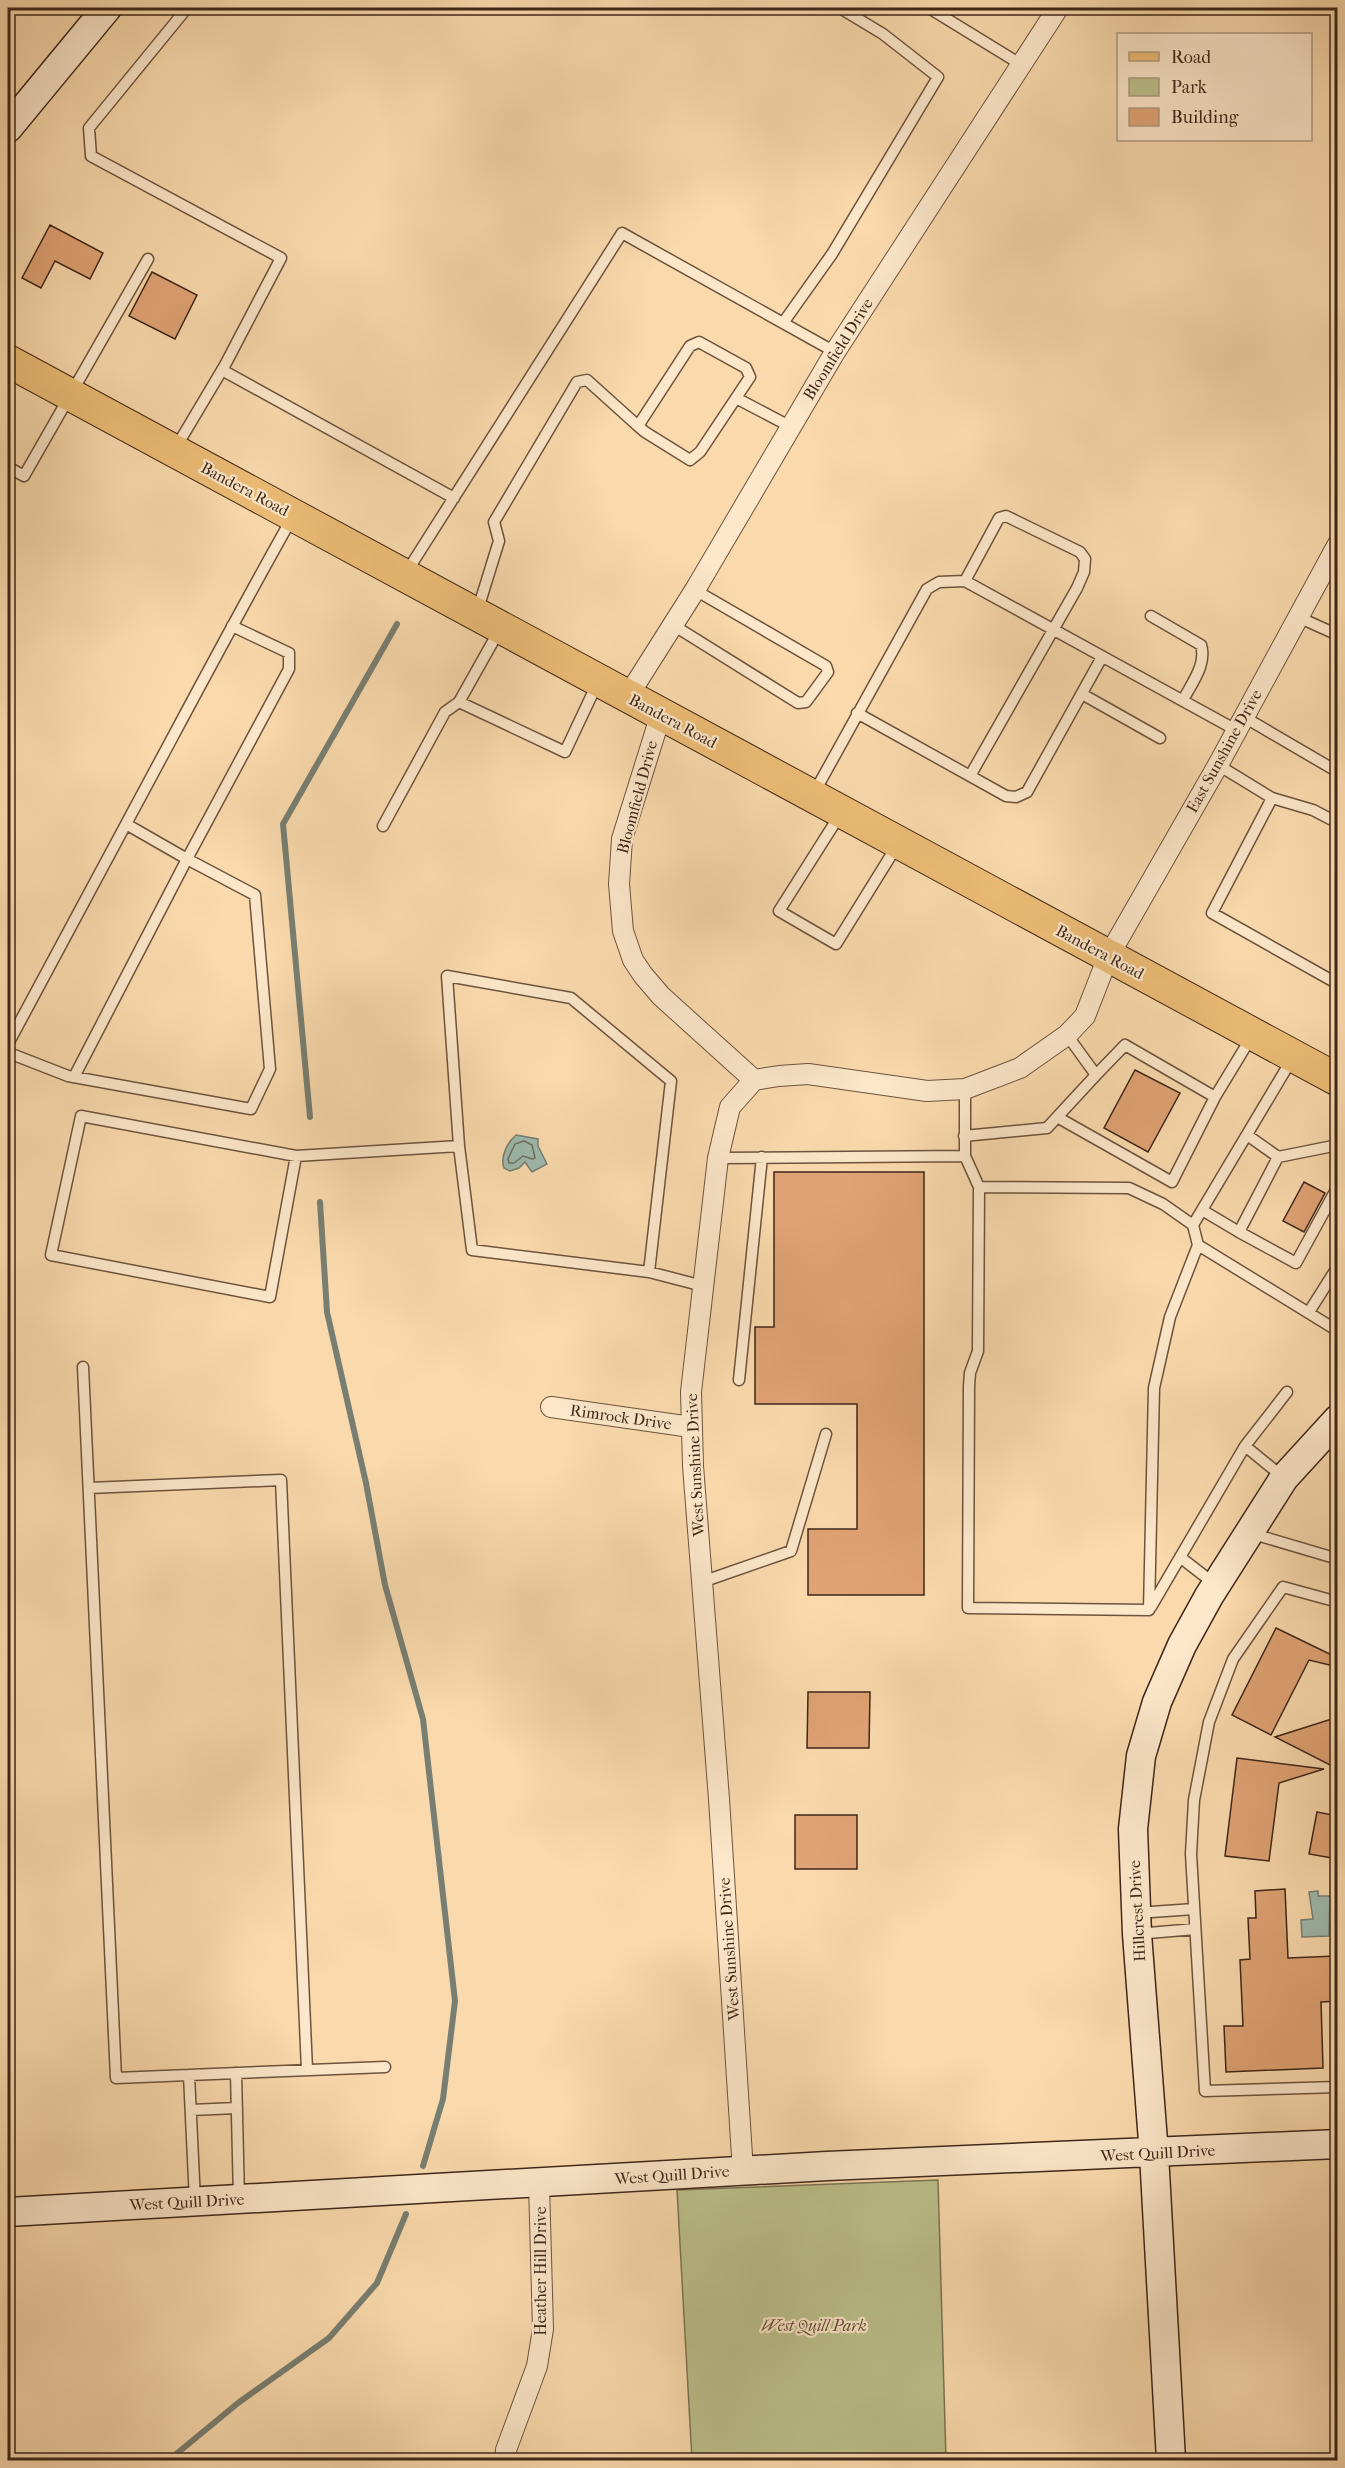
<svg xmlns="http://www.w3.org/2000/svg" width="1345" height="2468" viewBox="0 0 1345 2468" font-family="'IM FELL French Canon',serif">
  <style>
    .green { fill: #bbc08b; stroke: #7c7352; stroke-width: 1.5 }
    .water { fill: #9ebaae; stroke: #787f72; stroke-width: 1.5 }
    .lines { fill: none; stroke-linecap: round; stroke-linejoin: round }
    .shore { stroke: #6e7063; stroke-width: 1.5 }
    .stream { stroke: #787f72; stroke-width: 6 }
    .building { fill: #e0a375; stroke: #3e2618; stroke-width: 1.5 }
    .lane-casing { stroke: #6d533d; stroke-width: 13 }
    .street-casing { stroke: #6d533d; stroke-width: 22 }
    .secondary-casing { stroke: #3e2618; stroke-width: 31 }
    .primary-casing { stroke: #3e2618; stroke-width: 34 }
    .lane { stroke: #fce7ca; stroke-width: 10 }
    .street { stroke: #fce7ca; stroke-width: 20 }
    .secondary { stroke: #fce7ca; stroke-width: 28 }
    .primary { stroke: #edbd76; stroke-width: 32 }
    .labels { text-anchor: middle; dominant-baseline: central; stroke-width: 4.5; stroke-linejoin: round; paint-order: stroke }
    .street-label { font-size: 16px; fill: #3e2618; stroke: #fce7ca }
    .park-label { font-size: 16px; font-style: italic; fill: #5d4c35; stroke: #fce7ca }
  </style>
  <rect width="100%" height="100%" fill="#fadaad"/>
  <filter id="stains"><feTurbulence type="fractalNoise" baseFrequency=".00333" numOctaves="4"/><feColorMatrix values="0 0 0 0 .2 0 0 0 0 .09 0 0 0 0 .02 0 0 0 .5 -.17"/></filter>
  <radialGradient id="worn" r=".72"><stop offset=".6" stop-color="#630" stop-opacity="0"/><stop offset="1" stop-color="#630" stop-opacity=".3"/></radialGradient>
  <path class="green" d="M938,2180L946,2460H692L677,2190Z"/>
  <path class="water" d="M516,1135L538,1139V1146L547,1164L532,1172L525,1162L519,1168L510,1171L504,1168C500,1157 507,1143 516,1135Z
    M1318,1891V1896H1330L1329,1936L1302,1937L1301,1920L1313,1919L1309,1892Z"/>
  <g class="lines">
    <path class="shore" d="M524,1141L532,1145L535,1158L532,1159L523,1156L514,1163H509L508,1159L515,1144Z"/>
    <path class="stream" d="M310,1117L283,824L397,624
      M320,1202L327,1312L366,1483L385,1585L423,1719L455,2001L443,2099L423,2166
      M169,2460L238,2403L329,2338L377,2283L406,2214"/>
  </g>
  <path class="building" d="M50,225L103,253L90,279L55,261L41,288L22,278Z
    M152,272L197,295L175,339L129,316Z
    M1135,1070L1180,1093L1148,1152L1104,1128Z
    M774,1172H924V1595H808V1529H857V1404H755V1327H774Z
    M1304,1182L1325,1193L1304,1232L1283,1221Z
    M1276,1628L1338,1658V1667L1309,1660L1271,1735L1232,1715Z
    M808,1692H870L869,1748H807Z
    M1338,1717V1769L1275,1737Z
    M1237,1758L1324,1769L1279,1783L1269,1861L1225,1856Z
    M1317,1812L1338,1816V1859L1309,1854Z
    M795,1815H857V1869H795Z
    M1285,1889L1288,1958L1336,1956L1338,2001L1321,2002L1323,2068L1226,2072L1224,2026H1243L1240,1960L1250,1959L1248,1918H1256L1255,1891Z"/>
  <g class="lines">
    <g class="lane-casing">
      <path id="lane" d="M929,8L1022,65
        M783,323L832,254L938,77L883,34L840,8
        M222,370L454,498
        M736,398L700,452L690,460L645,432L638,426L690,346L699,342L746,368L750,377L736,398L791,427
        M175,449L225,365L281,258L91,156L89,128L187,8
        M8,467L24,476L148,259
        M406,573L622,233L835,352
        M965,581L999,518L1006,516L1080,552L1085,559L1084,572L1077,588L970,776
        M477,612L499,541L494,522L577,382L587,380L638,426
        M1151,616L1201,645C1207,664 1192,683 1183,700
        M1298,617L1338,635
        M673,625L798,703L806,702L828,672L826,666L695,590
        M232,626L289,653V669L187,859L126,824C181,722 235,619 292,518
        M1082,694L1160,738
        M459,702L500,629
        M857,713L1006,796L1016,797L1027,792L1102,657
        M1244,717L1338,772
        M1218,765L1272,798L1313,810L1338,823
        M814,793L927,589L939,582L965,581L1236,730
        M1272,798L1212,913L1338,984
        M841,813L779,911L836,944L898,844
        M383,826L445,712L459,702L565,752L597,684
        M1067,1035L1096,1075L1125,1045L1215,1097L1252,1036
        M8,1044L126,824
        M8,1045L9,1053L68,1076L251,1109L270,1069L255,895L187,859L74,1077
        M1292,1059L1193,1225L1198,1245L1338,1331
        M965,1089V1156L979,1187L978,1351L970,1373L969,1386L968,1608L1149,1610
        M1057,1117L1172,1182L1215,1097
        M1247,1135L1278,1157
        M964,1136L1047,1128L1096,1075
        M1338,1145L1278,1157L1239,1232L1296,1263L1338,1186
        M459,1146L472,1250L649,1272
        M296,1156L270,1297L51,1255L81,1116L296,1156L459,1146L447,976L571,998L671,1081L649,1272L703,1286
        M718,1158L965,1156
        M979,1187L1129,1188L1163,1204L1193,1225
        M1202,1210L1239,1232
        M1309,1312L1338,1266
        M83,1367L116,2078L385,2067
        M739,1380L762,1157
        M1245,1446L1287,1392
        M89,1488L281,1480L307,2070
        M1250,1533L1338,1559
        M1180,1557L1216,1585
        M702,1582L791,1551L826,1434
        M1338,1602L1283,1587L1233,1659L1209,1722L1194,1800L1191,1854L1205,2091L1338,2087
        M1151,1607L1245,1446L1284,1478
        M1149,1610L1154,1388L1170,1317L1198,1245
        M1137,1913L1194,1909
        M1137,1934L1195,1929
        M236,2073L239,2199
        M189,2075L195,2201
        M191,2110L237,2108"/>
    </g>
    <g class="street-casing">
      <path id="street" d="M628,696L695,590L835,352L1058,8
        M661,714L622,839L619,884L623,931L633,960L643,975L661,996L754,1080
        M551,1407L691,1427
        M743,2171L719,1799L693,1466L691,1392L718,1158L730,1107L754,1080L779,1076L808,1074L927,1091L965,1089L1020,1068L1067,1035L1085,1016L1108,957L1218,765L1338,544
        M505,2460L506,2450L537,2366L543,2329L539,2184"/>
    </g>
    <g class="secondary-casing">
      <path id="secondary" d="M8,128L107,8
        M8,2212L827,2166L1338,2144
        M1171,2460L1154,2154L1137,1934L1133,1829L1141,1756L1157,1702L1182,1645L1209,1596L1284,1478L1338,1419"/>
    </g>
    <g class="primary-casing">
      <path id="primary" d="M8,361L1338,1080"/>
    </g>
    <use href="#lane" class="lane"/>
    <use href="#street" class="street"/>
    <use href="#secondary" class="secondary"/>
    <use href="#primary" class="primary"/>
  </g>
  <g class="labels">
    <g class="street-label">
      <text transform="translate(838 349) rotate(-58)">Bloomfield Drive</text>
      <text transform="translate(245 489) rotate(28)">Bandera Road</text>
      <text transform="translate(673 721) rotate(28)">Bandera Road</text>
      <text transform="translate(1224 751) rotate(-61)">East Sunshine Drive</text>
      <text transform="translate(637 797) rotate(-75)">Bloomfield Drive</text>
      <text transform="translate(1100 952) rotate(28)">Bandera Road</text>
      <text transform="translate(621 1417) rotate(8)">Rimrock Drive</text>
      <text transform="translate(695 1465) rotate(-93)">West Sunshine Drive</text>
      <text transform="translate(1137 1911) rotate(-93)">Hillcrest Drive</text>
      <text transform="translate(729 1949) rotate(-94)">West Sunshine Drive</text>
      <text transform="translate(1158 2153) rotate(-3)">West Quill Drive</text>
      <text transform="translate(672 2175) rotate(-4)">West Quill Drive</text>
      <text transform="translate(187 2202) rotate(-3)">West Quill Drive</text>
      <text transform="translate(540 2271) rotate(-90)">Heather Hill Drive</text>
    </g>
    <g class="park-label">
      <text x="814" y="2325">West Quill Park</text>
    </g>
  </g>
  <rect width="1345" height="2468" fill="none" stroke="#fadaad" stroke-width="30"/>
  <rect x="9" y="9" width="1327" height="2450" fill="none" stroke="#3e2618" stroke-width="3"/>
  <rect x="15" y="15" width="1315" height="2438" fill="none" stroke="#3e2618" stroke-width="1.5"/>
  <rect x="1117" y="33" width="195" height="108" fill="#fce7ca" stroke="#b09a83" stroke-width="1.5"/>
  <rect x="1129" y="52" width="30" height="9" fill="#edbd76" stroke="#b09a83" stroke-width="1.5"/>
  <text x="1171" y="63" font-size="18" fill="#3e2618">Road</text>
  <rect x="1129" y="78" width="30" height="18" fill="#bbc08b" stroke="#b09a83" stroke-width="1.5"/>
  <text x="1171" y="93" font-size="18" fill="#3e2618">Park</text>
  <rect x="1129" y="108" width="30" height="18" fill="#e0a375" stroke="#b09a83" stroke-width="1.5"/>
  <text x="1171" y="123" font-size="18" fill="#3e2618">Building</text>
  <rect width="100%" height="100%" filter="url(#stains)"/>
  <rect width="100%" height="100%" fill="url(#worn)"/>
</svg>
